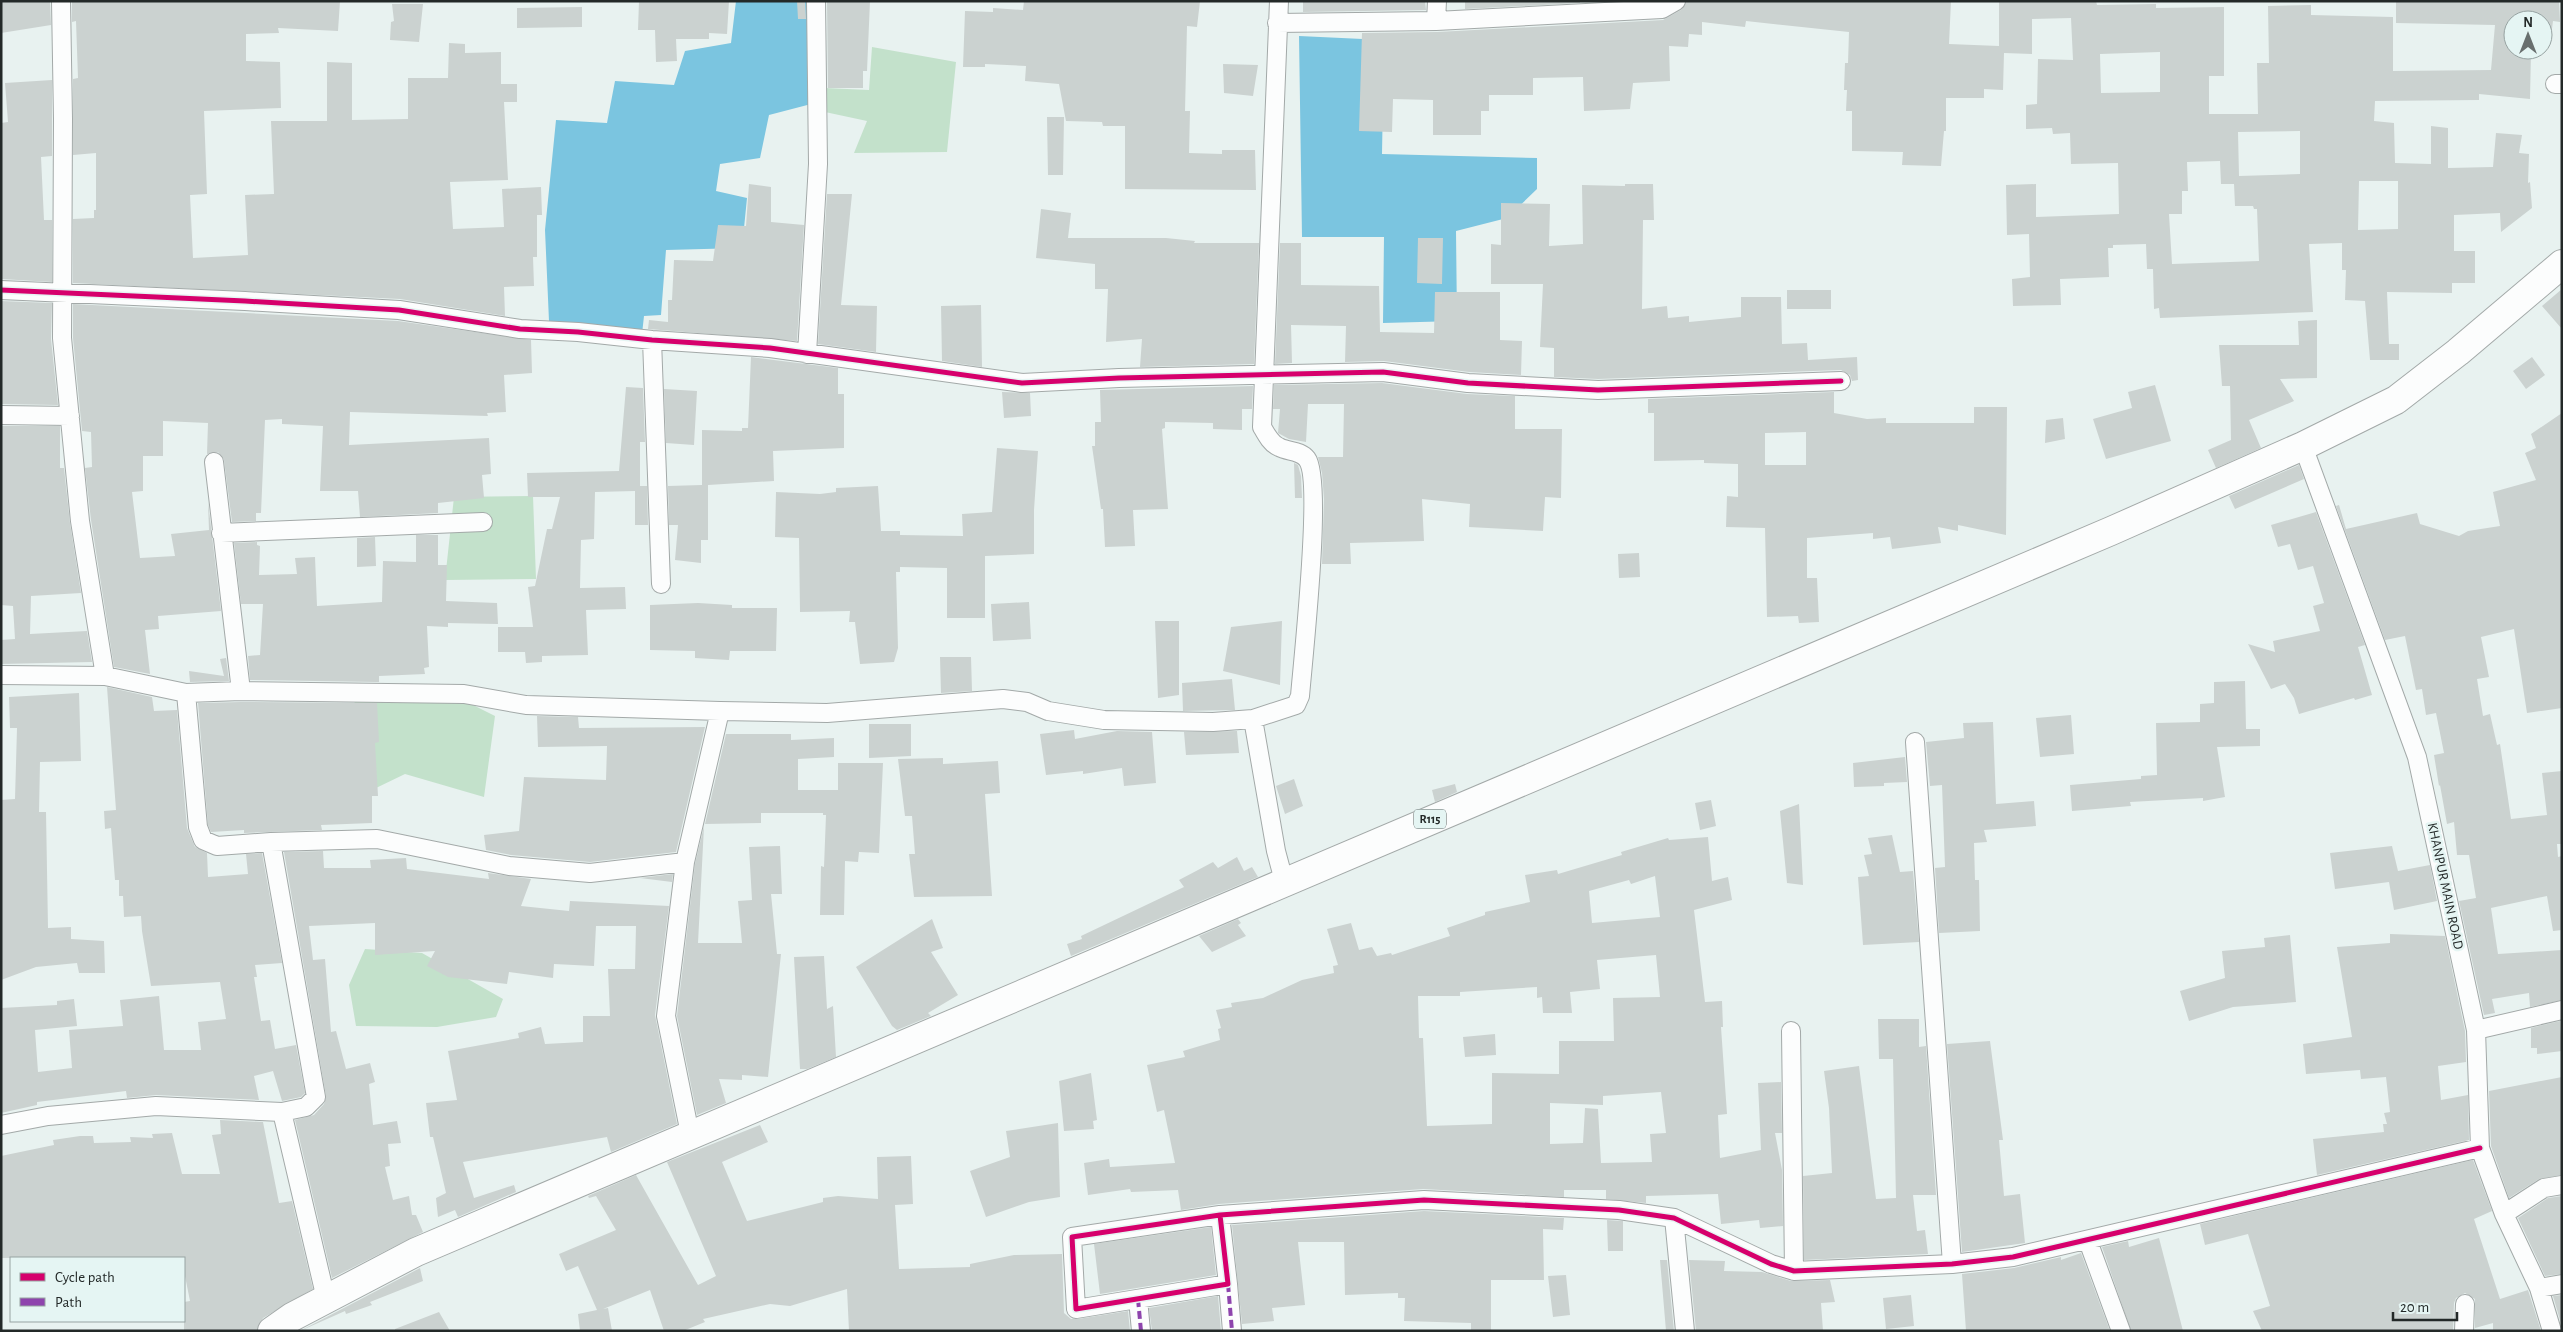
<svg xmlns="http://www.w3.org/2000/svg" width="2563" height="1332" viewBox="0 0 2563 1332" font-family="'Alegreya Sans',sans-serif">
  <style>
    .green { fill: #c3e1cb }
    .water { fill: #7bc5e0 }
    .building { fill: #cbd2d0; fill-rule: evenodd }
    .lines { fill: none; stroke-linecap: round; stroke-linejoin: round }
    .street-casing { stroke: #a3a9a8; stroke-width: 20 }
    .primary-casing { stroke: #a3a9a8; stroke-width: 30 }
    .street { stroke: #fcfdfd; stroke-width: 18 }
    .primary { stroke: #fcfdfd; stroke-width: 28 }
    .quiet { stroke: #8e44ad; stroke-width: 4; stroke-dasharray: 8 4; stroke-linecap: butt }
    .cycleway-casing { stroke: #e5f5f3; stroke-width: 8 }
    .cycleway { stroke: #d6006c; stroke-width: 5 }
    .labels { text-anchor: middle; dominant-baseline: central; stroke-width: 5; stroke-linejoin: round; paint-order: stroke }
    .shield { fill: #e5f5f3; stroke: #5d6665; stroke-width: 1 }
    .shield-label { font-size: 12px; font-weight: bold; fill: #232928 }
    .street-label { font-size: 14px; fill: #232928; stroke: #e5f5f3 }
  </style>
  <rect width="100%" height="100%" fill="#e8f2f0"/>
  <path class="green" d="M872,47L956,62L947,152L854,153L867,121L825,112V88L869,90Z
    M533,496L536,579L445,580L454,497Z
    M355,698L463,700L495,716L484,797L405,774L347,802Z
    M365,949L422,953L503,999L496,1017L437,1027L356,1026L349,985Z"/>
  <path class="water" d="M736,1L810,2L815,103L769,115L760,158L720,164L716,191L747,198L742,248L666,250L661,315L644,316L642,334L549,321L545,230L556,120L607,123L615,81L674,85L685,51L731,43Z
    M1299,36L1384,40L1382,154L1537,158V189L1507,218L1456,231L1457,321L1383,323L1384,237H1302Z"/>
  <path class="building" d="M1,1H50L51,25L1,33Z
    M72,1H340L338,31L278,28L279,33L246,34V61L280,62L281,108L204,111L207,194L190,195L193,258L248,255L245,195L274,194L271,121H327V62L352,63V120L408,119V78H448L449,43L465,44V53L501,52V84H517V102H504L508,180L450,182L453,229L504,227L502,189L541,187L542,215H537V257H533L534,286L504,287L505,316L400,299L73,283V219L94,218V210H96V153L73,155V79L78,78L76,21L72,22Z
    M639,1H729L727,34L709,33V39H676L677,61L656,62L655,30H638Z
    M797,1H805L806,19H798Z
    M827,1H870L867,71H863V88H828Z
    M1024,1H1200L1197,27L1187,26L1185,111H1190L1189,153L1222,154V150H1255L1256,190L1125,189V126H1103L1102,122L1066,121L1059,84L1025,81L1026,66L985,64V67H963L965,11L993,12V8L1023,10Z
    M1303,1H1425L1426,10L1303,12Z
    M1465,1H1580V3L1447,10L1465,9Z
    M1687,1H1951L1949,44L1999,46V1H2096L2097,5L2156,4V8L2224,7V76H2209V114H2258L2257,63H2269L2268,6L2311,5V15L2393,17V71L2491,70L2495,25L2396,23V2L2559,1L2560,22L2553,21L2550,44L2543,45V20H2513V50H2531L2530,99L2479,94V100L2375,101L2374,121L2394,123L2395,163L2431,164V126L2448,128V168L2493,167L2496,133L2522,135L2519,153L2529,154L2528,183L2530,182L2532,208L2501,232L2500,213L2454,215V251H2475V283H2452V293L2387,292L2389,344H2399V360H2370L2365,301L2345,300L2346,270H2342V243L2309,244L2313,312L2160,318L2159,308L2154,309L2153,269H2147L2146,244L2113,245V248H2108L2109,277L2060,279L2061,305L2013,306L2012,279L2030,277L2029,234L2007,235L2006,185L2036,184V217L2119,214L2118,163L2071,164L2070,133L2053,134L2052,128L2026,129V105L2037,104L2038,59L2073,60L2071,18L2032,19V54L2004,53L2003,90L1984,89V98H1946V131H1944L1941,166L1902,165L1903,152L1852,151V111H1846L1847,90H1844L1845,63H1848L1849,32L1746,21L1745,27L1702,22V35L1689,34L1688,47L1669,46L1670,81L1633,83L1630,109L1584,111L1583,77L1533,78V95H1489V111H1481V135H1433V100L1393,99L1392,132L1359,131L1362,33L1437,32L1663,20L1681,10ZM2160,52V92L2101,93L2100,54ZM2300,131V174L2239,176L2238,132ZM2220,161L2221,184H2234L2235,206H2253L2254,209H2257L2259,261L2172,264L2169,214H2182V191H2188L2187,162ZM2359,181H2398V229L2358,230Z
    M392,4H423L419,42L390,40L391,22L394,21Z
    M582,7V27L517,28V8Z
    M1223,64L1258,65L1253,96L1224,93Z
    M52,80V156L41,157L44,220H52V282L1,279V123L8,122L5,83Z
    M1047,117H1064L1063,175H1048Z
    M749,184L771,187V222L804,225L797,341L648,329L649,320L668,322V300H672L674,260L713,261L718,225L746,226Z
    M1625,184H1653L1654,220H1643L1642,309L1667,306L1668,318L1689,316V322L1741,317V297H1781L1782,344L1807,343L1808,360L1857,357L1858,380L1852,381L1850,375L1841,370L1598,379L1554,377V348L1540,347L1543,284H1491V244L1501,245V203L1550,204L1549,246L1583,244L1582,185L1625,186Z
    M827,194H852L841,305L877,306L876,352L818,344Z
    M1041,209L1071,213L1068,238H1166L1195,241L1194,243H1259L1254,364L1140,367L1142,339L1106,342L1108,289H1095V264L1036,258Z
    M1418,238H1443L1442,284L1417,283Z
    M1280,243H1301V285L1379,286L1380,332L1434,333L1435,292H1500V340L1522,341L1521,375L1469,372L1384,361L1345,362L1346,326L1291,325L1292,363L1275,364Z
    M2562,289V329L2542,306Z
    M1787,290H1831V309H1787Z
    M1,301L52,303L51,339L58,405L1,404Z
    M73,304L398,321L531,340L532,373L504,375L506,412L487,413L488,416L350,412L349,445L489,438L491,474L482,475L484,498L438,503V513L360,517L358,491H320L323,426L282,424V419L265,420L261,513H256V521L232,522L224,460L218,452L207,454L208,423L163,421V456H143V491L132,492L140,558L175,556L171,534L209,530L208,502L221,611L158,616L159,629L145,630L150,674L114,667L91,520L85,468L92,467L91,432L82,431L73,338Z
    M981,305L982,367L942,361L941,306Z
    M2317,320V378L2280,379L2294,401L2249,420L2261,448L2216,468L2208,450L2231,440L2230,386H2222L2219,345H2299L2298,321Z
    M751,357L838,368V394H844V448L773,451L774,481L708,485V540H701V563L675,560L678,525H669L668,486L702,485V430L742,431V428H748Z
    M2532,357L2545,375L2526,389L2513,371Z
    M1382,383L1467,394L1515,396V429H1562L1561,498L1545,497L1543,531L1469,527L1470,504L1422,499L1424,541L1350,543L1351,564H1322L1324,499L1322,473L1318,457H1343L1344,404H1308L1306,442L1289,439L1278,433L1280,409H1273L1274,385Z
    M2155,385L2171,441L2106,459L2093,419L2132,408L2128,392Z
    M1253,386L1252,409H1242V430L1213,429V423L1165,422V428L1162,429L1168,509L1133,510L1135,546L1105,547L1103,509H1101L1092,446H1095V422H1101L1100,390Z
    M626,387L643,388L645,442H640V486H647L648,525H635V491L595,492L594,539L581,540L580,588L625,587L626,609L586,610L588,655L542,656V662L526,663L525,652H498V627H533L528,587L535,586L547,529H552L560,497H528L527,473L619,471Z
    M664,389L697,391L694,445L666,443Z
    M1002,392L1030,393L1031,416L1004,418Z
    M1834,392V413L1867,419L1886,418V423H1974V407H2007L2006,535L1958,525V531L1938,527L1941,543L1892,549L1890,537L1873,539V533L1807,538V578H1817L1819,622L1799,623L1798,616L1767,617L1765,528L1726,527L1727,496L1738,497V464L1704,463V460L1654,461V413H1648V399ZM1806,432V465H1765V433Z
    M2562,413V708L2527,713L2514,629L2481,637L2489,677L2477,679L2483,716L2490,714L2497,745L2500,744L2511,819L2547,815L2542,773L2562,771V844H2557L2558,857L2562,856V930L2553,931L2547,896L2491,908L2498,954L2562,950V1000L2530,1007L2529,993L2492,999L2495,1013L2484,1015L2459,901L2476,898L2469,855H2457L2454,822L2447,824L2440,785L2439,786L2434,755L2444,753L2436,713L2426,715L2422,689L2416,690L2405,636L2385,640L2336,506L2339,505L2346,529L2417,513L2420,524L2459,536L2468,531L2500,526L2493,492L2536,480L2525,453L2536,448L2531,434Z
    M2063,418L2065,439L2045,443L2046,420Z
    M1,426H60V468H64L70,523L81,593L31,596L30,634L87,631L92,662L1,664V640L15,639L13,606L1,605Z
    M997,448L1038,451L1034,510V554L985,556V618H947V568L900,567V572H896L898,648L894,662L860,664L855,622H849L850,611L800,612L799,538L775,537L776,492L820,494L836,492V488L878,486L881,531H900V535L963,536L962,514L992,512Z
    M1294,463L1298,465L1301,476L1302,498H1295Z
    M2299,465L2304,479L2235,509L2229,496Z
    M2316,512L2365,645L2358,647L2372,695L2355,700L2354,698L2299,714L2294,698L2285,684L2271,689L2248,644L2275,652L2273,641L2320,631L2313,606L2324,603L2313,566L2298,570L2290,544L2278,547L2271,525Z
    M416,535H438V565H447L446,601L497,603L498,624L448,623V627L427,626L429,667L424,668L425,674L379,676V682H376L250,680L248,656L260,655L263,604H241L234,543L257,542V545L260,546L259,575L297,574L295,558L315,557L317,606L382,602L383,561L416,562Z
    M375,537L376,566L357,567V538Z
    M1639,553L1640,577L1619,578L1618,554Z
    M1029,602L1031,639L993,641L991,604Z
    M698,603L732,605V608H777L776,651H730L729,660L695,658V651L650,650V605Z
    M1155,621H1179V695L1158,698Z
    M1282,621L1280,685L1223,671L1231,627Z
    M940,657H971L972,691L941,693Z
    M226,658L229,681L190,682L189,671L224,676L220,659Z
    M1232,679L1235,710L1183,711L1182,683Z
    M2245,681L2246,729H2260V746L2217,747L2225,797L2203,801V798L2130,802L2131,806L2072,811L2070,785L2141,779V776L2157,775L2156,723L2200,722V704L2214,703V682Z
    M107,687L152,697L154,711L177,710L187,828L195,847L207,853L208,877L248,874L246,854L262,853L282,963L255,965L257,977H254L261,1021L270,1020L275,1049L296,1045L305,1093L301,1097L282,1101L273,1071L254,1076L259,1100L156,1095L127,1098L126,1091L37,1102V1105L1,1113V1008L57,1005V1001L74,999L77,1026L35,1030L38,1072L72,1068L69,1030L123,1026L120,1000L159,996L164,1050H201L198,1022L226,1019L220,982L151,986L142,931L141,916L124,917L123,896H119V880H115L111,828L105,829L104,811L116,810Z
    M79,693L81,761L40,762L39,812H46L48,928L71,927V939L104,941L105,973H79L77,963L36,967L1,980V800L15,799L17,728H10L9,697Z
    M241,702L377,703L379,742L375,743L378,796H372V823L321,825L322,830L244,833V830L211,832L208,825L198,703Z
    M2071,715L2074,754L2040,757L2036,718Z
    M537,716L578,717L579,728L705,727L676,852L590,862L511,855L486,850L484,835L519,831L524,777L606,780L607,746L538,747Z
    M1993,722L1996,804L2034,801L2036,826L1984,830L1987,842L1974,843L1975,880H1979L1980,931L1939,933L1935,868L1945,867L1942,785L1930,786L1926,742L1964,738L1963,723Z
    M869,724H911V756L869,758Z
    M1074,730L1075,739L1117,731L1152,732L1156,783L1124,786L1122,768L1083,774V771L1046,775L1040,734Z
    M1237,731L1239,753L1186,755L1184,732Z
    M726,734H791V740L834,738V757L798,759V790H838V763H883L879,853L859,852L858,862L845,861L844,915H820L821,866L824,867L826,815H823V813H761V823L705,824Z
    M1905,757L1907,782L1884,783V786L1854,787L1853,763Z
    M943,758V764L998,761L1000,793L985,794L992,896L914,897L909,854H915L912,816H905L898,759Z
    M1294,779L1303,806L1285,814L1276,786Z
    M1455,784L1457,792L1435,802L1432,790Z
    M1711,800L1716,826L1700,830L1695,803Z
    M1799,804L1803,885L1787,883L1780,811Z
    M704,826L698,943H742L738,901L752,900L749,847L780,846L782,894H771L777,954H781L768,1077L742,1075V1080L719,1079L726,1103L697,1115L677,1016L695,864Z
    M1892,835L1900,872L1913,871L1919,942L1863,945L1858,877L1869,876L1864,855L1872,854L1868,838Z
    M1708,837L1712,881L1728,877L1732,900L1694,910L1705,1002L1722,1001L1723,1027H1721L1727,1114L1718,1115L1720,1158L1761,1150L1758,1083L1781,1082L1782,1133H1775L1782,1170L1783,1226L1760,1228L1759,1220L1721,1224L1718,1194L1646,1196V1203L1606,1199V1190H1564V1197L1423,1189L1219,1204L1181,1210L1178,1190L1131,1192L1130,1189L1088,1195L1084,1163L1109,1159L1110,1167L1175,1163L1164,1110L1157,1112L1147,1065L1185,1057L1183,1051L1220,1040L1218,1029L1221,1028L1216,1010L1232,1007L1231,1003L1263,998L1302,980L1334,973L1333,966L1338,965L1327,929L1351,923L1359,950L1372,947L1377,956L1391,953L1392,955L1450,936L1447,928L1485,915V912L1530,902L1525,875L1557,870L1558,874L1622,855L1621,852L1668,838L1669,840ZM1655,876L1660,917L1592,923L1589,891L1629,880L1631,884ZM1656,955L1660,997L1613,998L1614,1041H1559V1074L1492,1073V1124L1427,1126L1423,1038H1419L1418,996H1460V992L1537,987V998L1542,997L1543,1013H1572L1570,992L1600,989L1597,960ZM1661,1092L1666,1133L1650,1134L1652,1162L1601,1163L1598,1109L1585,1108L1583,1143L1550,1144V1103L1603,1105V1096Z
    M2392,846L2398,871L2430,865L2437,901L2394,910L2389,882L2335,889L2330,853Z
    M323,851L324,868H371L370,860L406,858L407,869L489,879L488,873L531,879L521,906L569,911L570,901L669,906L655,1015L677,1124L611,1152L607,1137L463,1162L474,1198L514,1185L516,1192L458,1217L455,1210L438,1217L436,1198L446,1193L433,1137H430L426,1103L457,1100L448,1051L519,1038L518,1033L541,1027L545,1044L583,1042V1016H610L608,969H635L636,926H596L594,966L554,964L553,978L509,972L507,984L448,977L427,966L435,951L375,955V923L309,926L313,960L325,959L331,1032L336,1031L346,1069L370,1063L375,1082L369,1084L373,1125L397,1121L401,1143L388,1144L390,1166L385,1167L393,1200L409,1196L412,1215H416L423,1232L332,1278L295,1120L314,1115L324,1104L326,1096L284,852Z
    M1237,857L1244,871L1252,867L1258,877L1071,956L1067,944L1082,939L1081,936L1184,887L1179,880L1198,870L1213,862L1218,868Z
    M673,874L672,882L640,878Z
    M932,919L943,948L931,952L958,995L928,1013L931,1016L897,1030L892,1026L856,967Z
    M1238,919L1241,923L1238,925L1246,936L1212,952L1199,936Z
    M2390,934L2445,936L2465,1031L2466,1062L2438,1066L2441,1100L2468,1095L2469,1140L2317,1175L2313,1139L2384,1132L2383,1124H2387L2384,1113L2390,1112L2386,1077L2361,1079L2360,1070L2306,1074L2303,1044L2352,1037L2337,947L2390,943Z
    M2290,935L2296,1002L2233,1007L2189,1021L2180,991L2225,978L2222,951L2265,947L2264,938Z
    M824,956L827,1009L833,1006L836,1057L807,1069H800L794,957Z
    M1878,1019H1919V1047L1926,1046L1936,1195H1913L1917,1231L1925,1230L1928,1254L1804,1260L1803,1176L1832,1173L1829,1108L1824,1071L1859,1066L1876,1199L1896,1198L1893,1059H1879Z
    M2560,1021L2562,1051L2537,1054V1048H2531V1028Z
    M1495,1034L1496,1055L1465,1057L1463,1037Z
    M1990,1041L2003,1140H1999L2004,1196L2020,1194L2025,1243L1962,1252L1947,1044Z
    M1091,1073L1097,1120L1093,1121L1094,1129L1064,1131L1059,1081Z
    M2562,1077V1175L2539,1179L2509,1198L2491,1146L2489,1091Z
    M220,1120L263,1122L279,1203L292,1201L313,1289L263,1318L257,1331H184V1302L190,1301L184,1271V1257L1,1258V1156L54,1145L53,1140L80,1136H93L94,1143L131,1142L130,1137L153,1138L152,1134L172,1133L182,1174H220L212,1135L221,1134Z
    M1058,1123L1060,1197L1029,1202L986,1217L970,1171L1010,1157L1006,1131Z
    M760,1125L768,1142L722,1162L747,1221L823,1202V1198L838,1196L878,1199L877,1157L911,1156L913,1204L895,1205L899,1269L970,1267V1264L1014,1255L1062,1254L1064,1313L1071,1319H1078L1128,1311L1130,1331H849L847,1289L790,1306L770,1304L703,1319L705,1322L683,1331H664L650,1290L603,1309L608,1308L612,1331H580L578,1314L597,1310L578,1266L566,1271L559,1254L616,1230L596,1196L589,1198L588,1196L636,1175L698,1285L716,1276L667,1162Z
    M2473,1160L2492,1211L2474,1219L2500,1299L2528,1290L2541,1331H2493V1323L2475,1328V1299L2465,1293L2456,1298L2454,1303L2453,1331H2262L2253,1311L2270,1306L2248,1234L2205,1245L2200,1224Z
    M2562,1196V1274L2545,1276L2518,1218L2548,1198Z
    M1424,1211L1564,1218L1563,1230L1543,1229L1544,1280H1491V1331H1471V1323L1404,1321L1405,1298H1398V1293L1345,1295L1344,1242H1298L1305,1305L1272,1308L1274,1321L1242,1324L1232,1225Z
    M1607,1220L1623,1221V1251H1608Z
    M1211,1227L1216,1275L1100,1294L1094,1244Z
    M2159,1238L2183,1331H2131L2102,1247L2128,1241L2129,1247Z
    M2081,1253L2110,1331H1966L1962,1274L2014,1268L2061,1257V1260Z
    M1660,1260H1667L1674,1331H1666Z
    M1689,1260L1725,1261L1724,1271L1762,1272L1791,1281L1830,1280L1835,1302L1821,1303L1823,1331H1696Z
    M420,1268L423,1281L370,1302L372,1305L346,1314L345,1311L300,1331Z
    M1566,1275L1570,1315L1553,1317L1548,1276Z
    M1911,1295L1914,1326L1886,1329L1883,1298Z
    M2562,1295V1327L2553,1296Z
    M1218,1296L1221,1331H1152L1149,1308Z
    M439,1312L450,1331H395V1329Z"/>
  <g class="lines">
    <g class="street-casing">
      <path id="street" d="M61,1L63,119L62,338L80,521L105,676
        M1279,1L1262,427C1266,434 1271,444 1279,447C1288,452 1300,450 1307,459C1323,480 1303,659 1300,696L1296,705L1253,719L1276,851L1284,881
        M1436,21L1437,1
        M1277,23L1436,21L1662,9L1676,1
        M2555,84H2562
        M1,290L245,301L399,310L520,329L578,332L652,340L770,348L1022,383L1119,378L1383,372L1468,383L1598,390L1841,381
        M652,340L661,584
        M807,354L818,164L816,1
        M1,415L70,416
        M2303,446L2417,757L2476,1030L2480,1148L2504,1214L2539,1288L2552,1331
        M214,462L241,691
        M221,533L483,522
        M1,675L105,676L186,693L241,691L464,694L526,705L720,711L827,713L1003,699L1027,702L1048,711L1104,720L1213,722L1253,719
        M186,693L198,827L203,840L217,846L271,842
        M1915,742L1952,1264
        M2476,1030L2562,1010
        M1791,1031L1794,1271
        M282,1112L326,1299
        M1,1125L48,1116L156,1106L282,1112L306,1107L316,1097L271,842L377,839L509,866L590,873L685,862
        M690,1134L666,1016L685,862L720,711
        M2504,1214L2544,1188L2562,1185
        M1220,1215L1228,1284L1076,1309L1072,1237L1220,1215L1424,1200L1619,1210L1674,1218L1771,1264L1794,1271L1952,1264L2013,1257L2480,1148
        M1674,1218L1685,1331
        M2088,1241L2121,1331
        M1228,1284L1232,1331
        M2539,1288L2562,1284
        M1138,1299L1141,1331
        M2464,1331L2465,1304"/>
    </g>
    <g class="primary-casing">
      <path id="primary" d="M272,1331L292,1317L416,1252L2111,531L2303,446L2396,400L2458,352L2562,264"/>
    </g>
    <use href="#street" class="street"/>
    <use href="#primary" class="primary"/>
    <path class="quiet" d="M1228,1284L1232,1331
      M1138,1299L1141,1331"/>
    <g class="cycleway-casing">
      <path id="cycleway" d="M1,290L245,301L399,310L520,329L578,332L652,340L770,348L1022,383L1119,378L1383,372L1468,383L1598,390L1841,381
        M1220,1215L1228,1284L1076,1309L1072,1237L1220,1215L1424,1200L1619,1210L1674,1218L1771,1264L1794,1271L1952,1264L2013,1257L2480,1148"/>
    </g>
    <use href="#cycleway" class="cycleway"/>
  </g>
  <g class="labels">
    <rect class="shield" x="1414" y="809.5" width="32" height="19" rx="4"/>
    <g class="shield-label">
      <text x="1430" y="819">R115</text>
    </g>
    <g class="street-label">
      <text transform="translate(2445 886) rotate(78)">KHANPUR MAIN ROAD</text>
    </g>
  </g>
  <rect width="2563" height="1332" fill="none" stroke="#232928" stroke-width="5"/>
  <rect x="10" y="1257" width="175" height="65" fill="#e5f5f3" stroke="#97a3a2"/>
  <rect x="20" y="1273" width="25" height="8" fill="#d6006c" stroke="#97a3a2"/>
  <text x="55" y="1282" font-size="15" fill="#232928">Cycle path</text>
  <rect x="20" y="1298" width="25" height="8" fill="#8e44ad" stroke="#97a3a2"/>
  <text x="55" y="1307" font-size="15" fill="#232928">Path</text>
  <g transform="translate(2528 35)"><circle r="24" fill="#e5f5f3" stroke="#97a3a2"/>
  <path d="M0-4L9 19L0 12L-9 19Z" fill="#686f6e"/>
  <text y="-8" font-size="14" font-weight="bold" text-anchor="middle" fill="#232928">N</text>
  </g>
  <path d="M2393 1312v8h64v-8" fill="none" stroke="#232928" stroke-width="2.5"/>
  <text x="2400" y="1312" font-size="15" fill="#232928" stroke="#e5f5f3" stroke-width="4" paint-order="stroke">20 m</text>
</svg>
